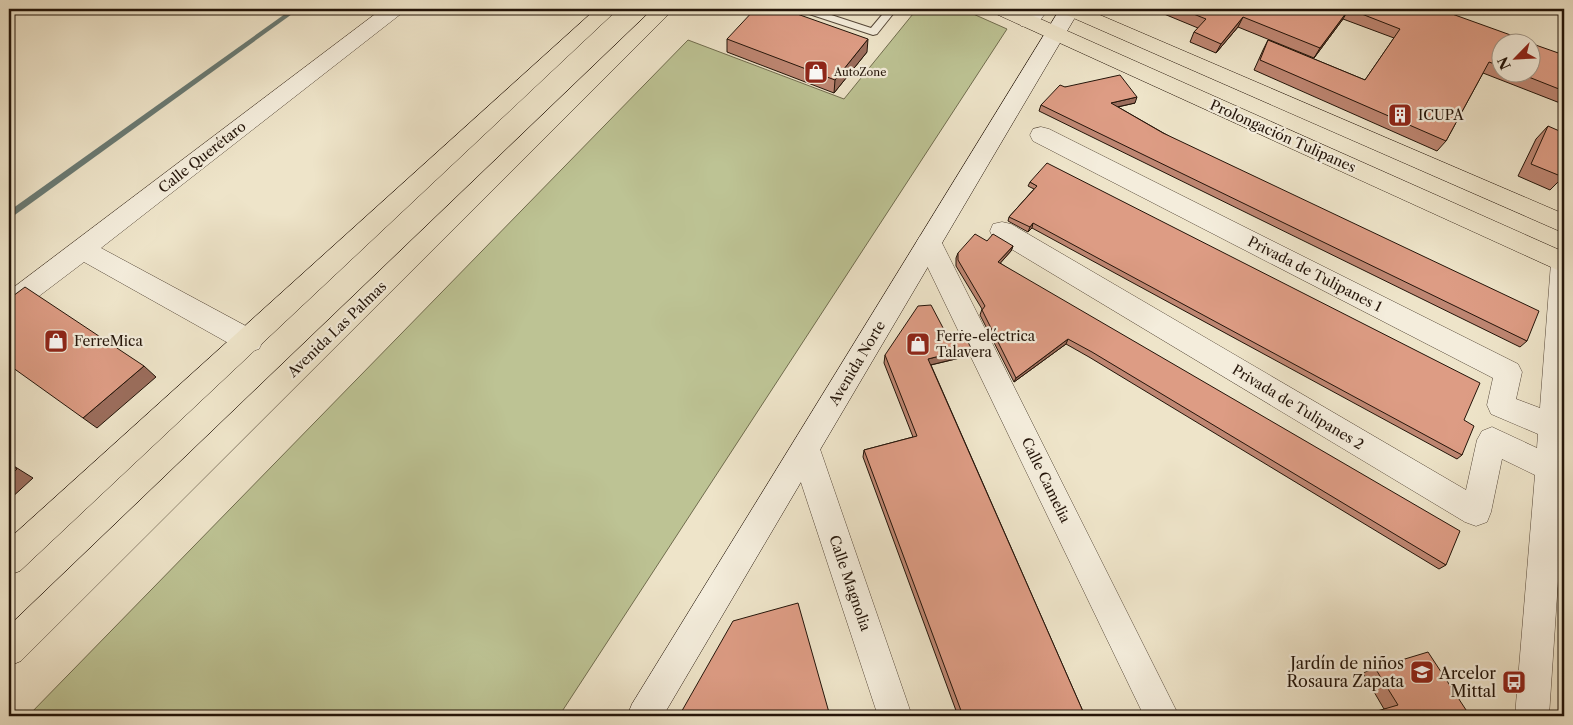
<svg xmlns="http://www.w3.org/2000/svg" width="1573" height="725" viewBox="0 0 1573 725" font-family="'Libre Caslon Text',serif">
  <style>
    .green { fill: #bdc394; stroke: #706c4e }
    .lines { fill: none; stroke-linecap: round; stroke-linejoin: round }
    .stream { fill: #6a7a73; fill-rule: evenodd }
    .lane-casing { stroke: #564839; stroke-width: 2 }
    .street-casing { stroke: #564839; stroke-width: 1 }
    .secondary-casing { stroke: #231409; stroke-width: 1 }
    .primary-casing { stroke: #231409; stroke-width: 1 }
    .lane { fill: #f4eddc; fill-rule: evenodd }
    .street { fill: #f4eddc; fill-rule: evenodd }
    .secondary { fill: #f4eddc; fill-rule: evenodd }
    .primary { fill: #eee4c9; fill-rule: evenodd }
    .wall { fill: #be8672; stroke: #231409 }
    .shaded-wall { fill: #9b6d5c; stroke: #231409 }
    .building { fill: #dd9c84; stroke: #231409 }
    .labels { text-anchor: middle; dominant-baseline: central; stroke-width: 4.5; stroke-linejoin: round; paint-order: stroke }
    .far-poi-label { font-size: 11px; fill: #231409; stroke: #f4eddc; text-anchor: start }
    .poi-label { font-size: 14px; fill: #231409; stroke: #f4eddc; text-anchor: start }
    .street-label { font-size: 14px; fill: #231409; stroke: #f4eddc }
    .near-poi-label { font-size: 16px; fill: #231409; stroke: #f4eddc; text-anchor: end }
  </style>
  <rect width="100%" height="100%" fill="#eee4c9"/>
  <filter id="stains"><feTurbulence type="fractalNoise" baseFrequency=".004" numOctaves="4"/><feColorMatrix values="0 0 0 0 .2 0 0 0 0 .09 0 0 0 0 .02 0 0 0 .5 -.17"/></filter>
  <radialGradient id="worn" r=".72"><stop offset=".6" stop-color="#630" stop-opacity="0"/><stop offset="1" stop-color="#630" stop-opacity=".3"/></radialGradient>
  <path class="green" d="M917,9H962L1007,29L559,716H28L688,40L844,99Z"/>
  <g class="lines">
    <path class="stream" d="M292,9H299L12,217L9,218V211Z"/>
    <g class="lane-casing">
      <path id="lane" d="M799,9H813L871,28L887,9H897L877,34L873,35L800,11Z"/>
    </g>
    <g class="street-casing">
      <path id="street" d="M382,9H405L402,13L101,248L259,333L263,341L259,349L249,352L239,349L84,262L18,312L9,315V291Z
        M1027,9H1048C1041,20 1035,29 1021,26L1018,21Z
        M1041,127L1049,129L1518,364L1522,372L1516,399L1540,408L1551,263L1555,256L1564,253V491L1549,716H1515L1535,475L1502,459L1491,512L1487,522L1476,526L1465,522L993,238L990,231L993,224L1002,222L1011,224L1466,490L1477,440L1482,431L1492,427L1537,448L1538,434L1491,414L1487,405L1493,378L1033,141L1030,135L1033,129Z
        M929,233L938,236L942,243L1179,716H1144L916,243L920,236Z
        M805,436L815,440L820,449L912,716H878L790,449L795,440Z"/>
    </g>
    <g class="secondary-casing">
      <path id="secondary" d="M1060,9H1080L663,716H627L632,704Z"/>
    </g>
    <g class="primary-casing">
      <path id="primary" d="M596,9H618L20,571L9,575V539Z
        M653,9H674L21,661L9,666V626Z
        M991,9H1018L1564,252V273L994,13Z
        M1059,9H1086L1564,214V233L1062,13Z"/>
    </g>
    <use href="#lane" class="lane"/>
    <use href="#street" class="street"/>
    <use href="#secondary" class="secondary"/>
    <use href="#primary" class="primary"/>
  </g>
  <path class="wall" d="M1152,9H1442L1441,10L1500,42V72H1530L1564,55V98L1560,103L1483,73L1446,141L1437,151L1254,70L1263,50L1268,40L1365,80L1394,38L1343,19L1314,58L1238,27L1216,53L1190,42L1194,32L1198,28Z
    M727,39L867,52L834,93L727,52Z
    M1065,87L1135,103L1118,107L1527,341L1520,347L1039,111L1041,105Z
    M1548,126L1563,177L1550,190L1518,176L1536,139Z
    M1030,182L1464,420L1462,455L1457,459L1032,228L1028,232L1008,221L1009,217L1034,189L1028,186Z
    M987,241L1013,246L1011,251L1000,263L1446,565L1439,569L1089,357L1066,344L1014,382L980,315L982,309L956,266V258L958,253Z
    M951,343L968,356L931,365L1085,716H958L863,457L864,450L913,437L884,363L885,355Z
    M1375,668L1470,716L1384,709L1363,673Z"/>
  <path class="shaded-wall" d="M1349,9L1343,19L1314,58L1320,48Z
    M1243,17L1238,27L1216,53L1221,44Z
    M868,39L867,52L834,93L835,80Z
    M1137,97L1135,103L1108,109L1111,103Z
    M1033,223L1032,228L1028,232L1030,227Z
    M1013,246L1011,251L997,267L998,262Z
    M1068,339L1066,344L1014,382L1016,378Z
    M971,348L968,356L926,366L928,359Z
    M144,366L156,377L97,428L83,418Z
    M9,463L33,478L9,500Z"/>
  <path class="building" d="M755,9H783L868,39L835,80L727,39Z
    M1181,9H1349L1320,48L1243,17L1221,44L1194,32L1206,19Z
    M1349,9H1442L1441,10L1530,42H1500V66L1489,62L1446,141L1260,60L1268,40L1365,80L1400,29Z
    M1530,43L1564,55V91L1516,72H1530Z
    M1120,75L1137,97L1111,103L1163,133L1539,311L1527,341L1041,105L1060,85L1065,87Z
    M1548,126L1564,133V174L1563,177L1531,164Z
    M1047,163L1480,383L1464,420L1474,426L1462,455L1033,223L1030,227L1009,217L1037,186L1030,182Z
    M975,234L987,241L993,234L1013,246L998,262L1460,531L1446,565L1092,352L1068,339L1016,378L982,310L985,306L958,260V253Z
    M25,287L144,366L83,418L9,365V299Z
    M931,305L951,343L962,330L971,348L928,359L1085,716H963L864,450L917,436L885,355L918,306Z
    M9,464L17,469L9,476Z
    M798,603L830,716H679L733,621Z
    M1428,652L1470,716H1360L1398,705L1375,668Z"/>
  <defs>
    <g id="shop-square" transform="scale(1.25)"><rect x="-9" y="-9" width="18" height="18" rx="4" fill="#8f2418" stroke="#f4eddc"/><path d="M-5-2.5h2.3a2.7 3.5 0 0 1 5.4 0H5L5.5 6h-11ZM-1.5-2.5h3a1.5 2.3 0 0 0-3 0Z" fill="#fff"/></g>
    <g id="building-square" transform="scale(1.25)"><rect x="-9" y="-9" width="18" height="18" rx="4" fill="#8f2418" stroke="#f4eddc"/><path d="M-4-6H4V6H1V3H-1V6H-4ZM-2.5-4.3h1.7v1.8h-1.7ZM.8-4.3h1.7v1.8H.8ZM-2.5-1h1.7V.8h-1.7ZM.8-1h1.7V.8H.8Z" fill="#fff"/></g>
    <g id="school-square" transform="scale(1.25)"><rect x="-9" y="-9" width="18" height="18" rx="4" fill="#8f2418" stroke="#f4eddc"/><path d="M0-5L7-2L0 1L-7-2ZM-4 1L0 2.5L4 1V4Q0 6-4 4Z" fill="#fff"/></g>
    <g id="bus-square" transform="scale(1.25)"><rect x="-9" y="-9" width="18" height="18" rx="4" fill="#8f2418" stroke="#f4eddc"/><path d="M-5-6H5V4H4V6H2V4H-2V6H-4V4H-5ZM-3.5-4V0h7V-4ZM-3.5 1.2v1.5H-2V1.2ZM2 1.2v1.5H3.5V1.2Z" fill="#fff"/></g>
  </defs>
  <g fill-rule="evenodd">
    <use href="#shop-square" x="816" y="72"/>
    <use href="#building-square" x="1400" y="115"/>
    <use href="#shop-square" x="56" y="341"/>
    <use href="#shop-square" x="918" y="344"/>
    <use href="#school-square" x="1422" y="672"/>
    <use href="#bus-square" x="1514" y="682"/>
  </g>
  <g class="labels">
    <g class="far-poi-label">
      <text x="834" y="72">AutoZone</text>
    </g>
    <g class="poi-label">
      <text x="1418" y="115">ICUPA</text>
      <text x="936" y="336">Ferre-eléctrica<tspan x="936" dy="16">Talavera</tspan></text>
      <text x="74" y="341">FerreMica</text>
    </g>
    <g class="street-label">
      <text transform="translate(1283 136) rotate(24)">Prolongación Tulipanes</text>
      <text transform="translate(202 157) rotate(-38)">Calle Querétaro</text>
      <text transform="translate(1315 274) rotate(27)">Privada de Tulipanes 1</text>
      <text transform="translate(337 329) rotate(-44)">Avenida Las Palmas</text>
      <text transform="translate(857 363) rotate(-59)">Avenida Norte</text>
      <text transform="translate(1298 407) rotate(31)">Privada de Tulipanes 2</text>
      <text transform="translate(1046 480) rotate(64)">Calle Camelia</text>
      <text transform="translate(850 583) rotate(71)">Calle Magnolia</text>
    </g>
    <g class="near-poi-label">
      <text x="1404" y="663">Jardín de niños<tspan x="1404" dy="18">Rosaura Zapata</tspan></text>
      <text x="1496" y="673">Arcelor<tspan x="1496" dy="18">Mittal</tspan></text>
    </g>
  </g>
  <rect width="1573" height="725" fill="none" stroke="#eee4c9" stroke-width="30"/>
  <rect x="10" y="10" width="1553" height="705" fill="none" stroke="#231409" stroke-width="2.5"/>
  <rect x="15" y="15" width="1543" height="695" fill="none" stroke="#231409"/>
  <g transform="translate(1516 58) rotate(246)"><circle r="24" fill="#f4eddc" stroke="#a09688"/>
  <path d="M0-4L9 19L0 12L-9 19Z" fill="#8f2418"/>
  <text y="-8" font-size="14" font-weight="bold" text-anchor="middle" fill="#231409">N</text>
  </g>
  <rect width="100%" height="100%" filter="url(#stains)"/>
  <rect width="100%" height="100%" fill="url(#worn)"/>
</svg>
